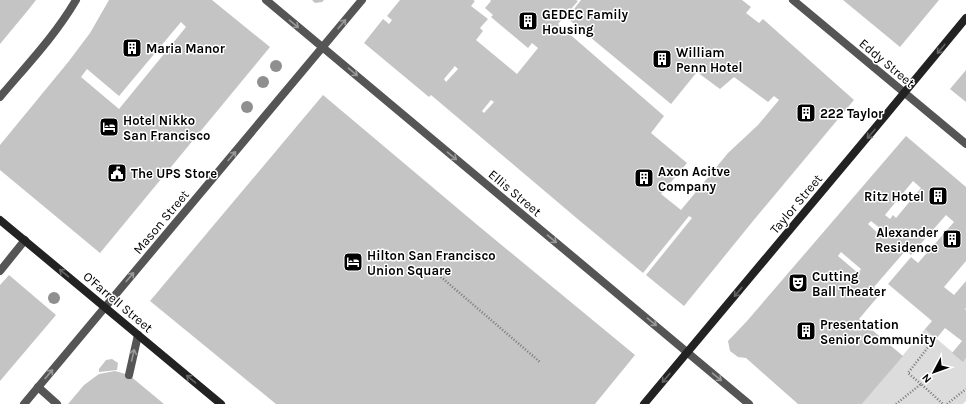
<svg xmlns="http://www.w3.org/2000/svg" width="966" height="404" viewBox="0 0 966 404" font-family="Karla,sans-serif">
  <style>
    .green { fill: #dcdcdc }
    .building { fill: #c4c4c4; fill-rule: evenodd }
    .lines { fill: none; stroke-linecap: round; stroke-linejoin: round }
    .path { stroke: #777; stroke-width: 2.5; stroke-dasharray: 1 2; stroke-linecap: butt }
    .service { stroke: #555; stroke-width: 8 }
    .minor { stroke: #555; stroke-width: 8 }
    .tertiary { stroke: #555; stroke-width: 8 }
    .secondary { stroke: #222; stroke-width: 8 }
    .tree { fill: #8f8f8f }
    .oneway { stroke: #999 }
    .oneway2 { stroke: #646464 }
    .labels { text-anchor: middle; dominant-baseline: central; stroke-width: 3; stroke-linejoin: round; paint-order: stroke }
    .poi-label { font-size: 13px; font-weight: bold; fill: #000; stroke: #fff; text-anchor: start }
    .street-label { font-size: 13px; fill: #000; stroke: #fff }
  </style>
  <rect width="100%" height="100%" fill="#fff"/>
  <path class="green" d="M925,329L963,361L966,358V401L963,404H862Z"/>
  <path class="building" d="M0,0H36L29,9L0,44Z
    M109,0H212L270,47L100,253L0,170V145L69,61L90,33ZM181,22L186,27L119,109L81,77L87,69L119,96Z
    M312,0H324L322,2L315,3Z
    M400,0H473L475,1L471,6L488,19L480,28L483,31L476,40L517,74L538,48L532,43L528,48L491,17L493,15L485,8L491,1L490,0H576L578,1L558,24L664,116L651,133L687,163L661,194L681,210L728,153L758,125L779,100L774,96L768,102L734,77L720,89L697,72L671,104L567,18L581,0H742L751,7L746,13L759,23L763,19L854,100L753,221L684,306L646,275L692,218L689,216L643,273L580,221L431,95L429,97L364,43L383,19L389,24L392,20L387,16ZM455,66L458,69L446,82L444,79ZM491,100L494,102L484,113L482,111Z
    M843,0H939L900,47Z
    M966,70V102L950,89Z
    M323,95L475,223L635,355L595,404H276L150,301Z
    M906,136L966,187V261L944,287L954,295L966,281V308L965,309L966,310V358L963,362L952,353L962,341L945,328L936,339L925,329L932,321L888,284L911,257L918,263L954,222L946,215L911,255L906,250L874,287L881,293L859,319L903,356L862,404H798L746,358L738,357L730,351L728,341L747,321ZM913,181L921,188L896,218L893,215L890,219L885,215ZM871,221L886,233L882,237L868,224ZM841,252L861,269L858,273L838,256Z
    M9,275L56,315L0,381V285Z
    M112,359L118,363L117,370L99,372V369L106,360Z
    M115,371L129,375L164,404H68L84,385L99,374Z"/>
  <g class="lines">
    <path class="path" d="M434,271L540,362
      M921,384L908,373L929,346
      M896,404L921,384L943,404
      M947,404L966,389"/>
    <path class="service" d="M0,271L25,240
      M129,375L138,335
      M38,387L57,404"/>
    <path class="minor" d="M793,0L966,144
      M24,404L362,0"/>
    <path class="tertiary" d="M266,0L749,404
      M0,97C26,66 55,36 76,0"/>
    <path class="secondary" d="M0,220L221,404
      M644,404L885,116L966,18"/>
  </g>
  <g class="tree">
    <circle cx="276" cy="66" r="6"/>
    <circle cx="263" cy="82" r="6"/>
    <circle cx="247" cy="107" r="6"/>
    <circle cx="54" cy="298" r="6"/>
  </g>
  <defs><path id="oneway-shaft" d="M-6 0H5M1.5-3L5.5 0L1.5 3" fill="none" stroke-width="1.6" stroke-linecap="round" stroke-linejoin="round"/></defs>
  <g class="oneway">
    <use href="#oneway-shaft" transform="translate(294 24) rotate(40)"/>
    <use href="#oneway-shaft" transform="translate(342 24) rotate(-50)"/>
    <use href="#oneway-shaft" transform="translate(353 72) rotate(40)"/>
    <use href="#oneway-shaft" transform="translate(232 156) rotate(-50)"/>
    <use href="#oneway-shaft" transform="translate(452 156) rotate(40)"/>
    <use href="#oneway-shaft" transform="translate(552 239) rotate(40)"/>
    <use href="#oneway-shaft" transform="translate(130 277) rotate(-50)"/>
    <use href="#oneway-shaft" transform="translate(652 322) rotate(40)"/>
    <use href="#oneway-shaft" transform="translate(133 355) rotate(-77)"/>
    <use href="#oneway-shaft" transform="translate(49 374) rotate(-50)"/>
    <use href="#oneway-shaft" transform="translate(717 377) rotate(40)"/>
  </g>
  <g class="oneway2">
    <use href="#oneway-shaft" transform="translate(941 49) rotate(130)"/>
    <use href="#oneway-shaft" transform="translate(871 134) rotate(130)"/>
    <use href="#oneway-shaft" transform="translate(64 273) rotate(-140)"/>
    <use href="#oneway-shaft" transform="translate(738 292) rotate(130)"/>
    <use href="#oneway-shaft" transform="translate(666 378) rotate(130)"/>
    <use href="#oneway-shaft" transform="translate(191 379) rotate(-140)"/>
  </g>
  <defs>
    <g id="building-square" transform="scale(1)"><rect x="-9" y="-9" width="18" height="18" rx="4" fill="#000" stroke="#fff"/><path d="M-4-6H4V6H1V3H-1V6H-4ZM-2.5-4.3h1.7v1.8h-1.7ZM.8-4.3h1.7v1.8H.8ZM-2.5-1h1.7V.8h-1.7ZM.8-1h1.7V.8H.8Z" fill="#fff"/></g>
    <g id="hotel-square" transform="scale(1)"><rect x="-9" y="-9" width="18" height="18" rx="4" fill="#000" stroke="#fff"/><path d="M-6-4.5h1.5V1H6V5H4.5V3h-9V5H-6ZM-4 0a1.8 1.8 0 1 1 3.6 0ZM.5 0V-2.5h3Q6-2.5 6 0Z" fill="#fff"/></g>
    <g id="civic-square" transform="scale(1)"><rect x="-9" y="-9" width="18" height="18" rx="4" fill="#000" stroke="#fff"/><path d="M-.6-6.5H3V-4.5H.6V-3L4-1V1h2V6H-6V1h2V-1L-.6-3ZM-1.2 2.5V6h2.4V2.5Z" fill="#fff"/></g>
    <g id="theatre-square" transform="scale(1)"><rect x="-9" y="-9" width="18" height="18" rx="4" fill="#000" stroke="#fff"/><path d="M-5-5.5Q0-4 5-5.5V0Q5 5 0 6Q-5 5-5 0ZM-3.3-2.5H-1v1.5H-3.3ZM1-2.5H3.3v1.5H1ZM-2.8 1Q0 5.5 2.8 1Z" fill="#fff"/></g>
  </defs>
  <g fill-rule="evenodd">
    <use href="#building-square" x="528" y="21"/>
    <use href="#building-square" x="132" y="48"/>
    <use href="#building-square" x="662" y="59"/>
    <use href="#building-square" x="806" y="113"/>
    <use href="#hotel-square" x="109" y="127"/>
    <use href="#civic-square" x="117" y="173"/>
    <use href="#building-square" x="644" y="178"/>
    <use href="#building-square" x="938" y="196"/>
    <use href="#building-square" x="952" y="239"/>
    <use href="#hotel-square" x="353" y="262"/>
    <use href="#theatre-square" x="798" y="283"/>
    <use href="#building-square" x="806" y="331"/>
  </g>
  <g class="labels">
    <g class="poi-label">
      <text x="542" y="14">GEDEC Family<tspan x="542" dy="15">Housing</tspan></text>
      <text x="146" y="48">Maria Manor</text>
      <text x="676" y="52">William<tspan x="676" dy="15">Penn Hotel</tspan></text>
      <text x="820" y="113">222 Taylor</text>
      <text x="123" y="120">Hotel Nikko<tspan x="123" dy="15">San Francisco</tspan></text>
      <text x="658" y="171">Axon Acitve<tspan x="658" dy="15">Company</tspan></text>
      <text x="131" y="173">The UPS Store</text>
      <text x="924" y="196" text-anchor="end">Ritz Hotel</text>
      <text x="938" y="232" text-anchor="end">Alexander<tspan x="938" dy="15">Residence</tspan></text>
      <text x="367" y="255">Hilton San Francisco<tspan x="367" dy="15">Union Square</tspan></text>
      <text x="812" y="276">Cutting<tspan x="812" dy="15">Ball Theater</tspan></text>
      <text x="820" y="324">Presentation<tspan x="820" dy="15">Senior Community</tspan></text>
    </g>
    <g class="street-label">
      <text transform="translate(887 63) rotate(40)">Eddy Street</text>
      <text transform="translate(515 193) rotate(40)">Ellis Street</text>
      <text transform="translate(796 204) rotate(-50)">Taylor Street</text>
      <text transform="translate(161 222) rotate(-50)">Mason Street</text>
      <text transform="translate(118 302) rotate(40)">O'Farrell Street</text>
    </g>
  </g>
  <g transform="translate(934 372) rotate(229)" stroke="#ffffff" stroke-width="3" paint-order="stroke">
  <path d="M0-3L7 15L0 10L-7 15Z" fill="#000000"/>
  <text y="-6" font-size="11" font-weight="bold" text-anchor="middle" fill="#000000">N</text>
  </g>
</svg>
